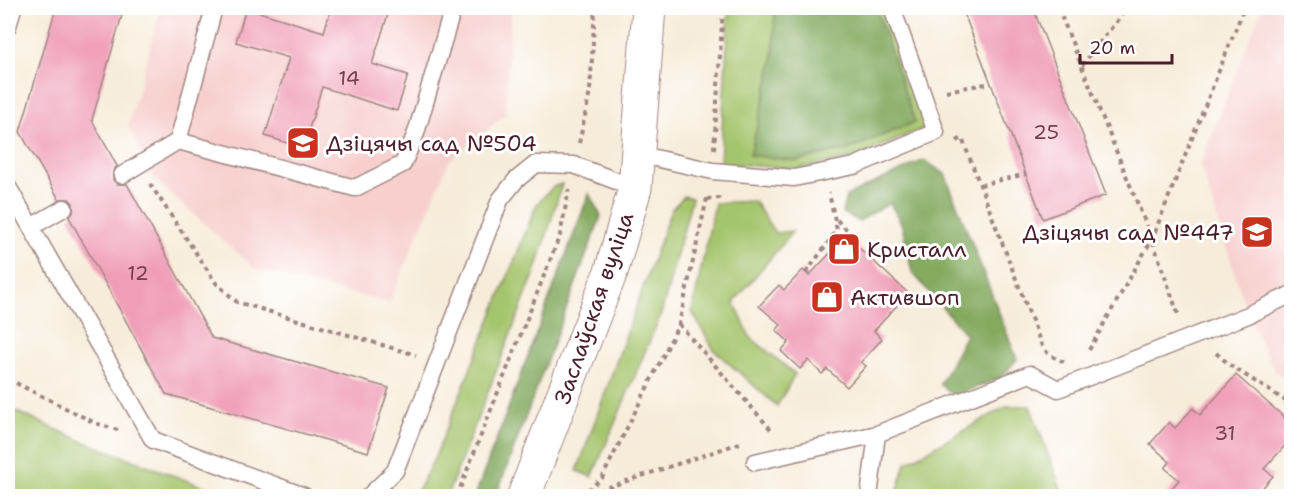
<svg xmlns="http://www.w3.org/2000/svg" width="1299" height="504" viewBox="0 0 1299 504" font-family="'Shantell Sans',sans-serif">
  <style>
    .built { fill: #f7d0ce }
    .green { fill: #a5c56d; stroke: #78724c; stroke-width: 1.5 }
    .forest { fill: #84aa60; stroke: #676446; stroke-width: 1.5 }
    .building { fill: #f09eb8 }
    .lines { fill: none; stroke-linecap: round; stroke-linejoin: round }
    .lane-casing { stroke: #a08682; stroke-width: 19 }
    .secondary-casing { stroke: #a08682; stroke-width: 35 }
    .path { stroke: #a08682; stroke-width: 4; stroke-dasharray: 4.5 4.5; stroke-linecap: butt }
    .lane { stroke: #fff; stroke-width: 16 }
    .secondary { stroke: #fff; stroke-width: 33 }
    .labels { text-anchor: middle; dominant-baseline: central; stroke-width: 6; stroke-linejoin: round; paint-order: stroke }
    .number-label { font-size: 20px; fill: #743f4e }
    .poi-label { font-size: 22px; fill: #4a1f2b; stroke: #fff; text-anchor: start }
    .street-label { font-size: 22px; fill: #4a1f2b; stroke: #fff }
  </style>
  <rect width="100%" height="100%" fill="#fff"/>
  <filter id="ink" filterUnits="userSpaceOnUse"><feTurbulence type="fractalNoise" baseFrequency=".0167" numOctaves="2"/><feDisplacementMap in="SourceGraphic" scale="12" xChannelSelector="R" yChannelSelector="G"/><feConvolveMatrix kernelMatrix="1 2 1 2 8 2 1 2 1" color-interpolation-filters="sRGB"/></filter>
  <filter id="wash" filterUnits="userSpaceOnUse"><feTurbulence type="fractalNoise" baseFrequency=".008" numOctaves="4" result="noise"/><feDisplacementMap in="SourceGraphic" scale="24" xChannelSelector="R" yChannelSelector="G"/><feGaussianBlur stdDeviation="1.35" result="paint"/><feColorMatrix in="noise" values="0 0 0 0 0 0 0 0 0 0 0 0 0 0 0 0 0 1.4 0 .05"/><feComposite in="paint" operator="in"/></filter>
  <g filter="url(#wash)">
    <rect width="100%" height="100%" fill="#f7ecda"/>
    <path class="built" d="M161,8H511L505,115L449,161L389,303L255,269L154,179L128,126Z
      M1262,8H1291V382L1275,372L1248,315L1200,165Z"/>
    <path class="green" d="M729,8H884L927,127L854,158L796,169L720,163Z
      M562,184L537,267L447,496H415L435,457L537,204L553,187Z
      M684,196L692,198L661,314L592,477L577,471L671,210Z
      M754,201L775,233L793,231L734,302L750,337L795,374L777,406L714,350L692,312L715,203Z
      M1007,406H1030L1061,489L1046,496H896L906,463Z
      M8,408L80,440L228,496H16L8,494Z"/>
    <path class="forest" d="M775,8H876L915,122L850,149L796,161L750,155L773,61Z
      M924,160L945,174L1017,359L1001,378L954,396L940,384L966,335L912,272L902,225L890,203L859,221L842,213L846,196Z
      M589,194L601,216L496,496H475Z"/>
    <g id="blocks">
      <path class="building" d="M56,8H124L92,120L117,166L113,171V180L117,184H127L212,338L389,388L368,452L166,394L69,217L73,213V203L69,199H59L20,132Z
        M246,8L324,32L331,8H390L372,64L408,75L397,111L322,87L303,148L265,136L289,58L236,42Z
        M962,8H1033L1106,195L1043,219Z
        M846,236L908,293L874,331L882,339L861,362L866,366L847,387L827,369L822,374L808,360L800,369L781,351L789,342L776,330L781,325L759,306L779,285L784,290L803,270L809,276Z
        M1236,375L1292,424V438L1264,469L1273,476L1255,496H1165L1179,480L1165,468L1170,462L1150,444L1169,422L1175,428L1193,408L1200,415Z"/>
    </g>
  </g>
  <g filter="url(#ink)">
    <use href="#blocks" fill-opacity="0" stroke="#a08682" stroke-width="1.5"/>
    <g class="lines">
      <g class="lane-casing">
        <path id="lane" d="M8,26L13,8
          M178,141L355,188L403,164L416,133L453,8
          M637,154L713,171L794,178L854,166L936,132L892,8
          M122,175L178,141L214,8
          M8,187L153,440L304,496
          M31,227L64,208
          M755,462L877,434L1030,374L1058,389L1248,315L1292,294
          M369,496L395,471L500,200L516,180L536,164L574,165L635,188
          M869,496L877,434"/>
      </g>
      <g class="secondary-casing">
        <path id="secondary" d="M524,496L612,269L635,188L649,8"/>
      </g>
      <path class="path" d="M1058,8L1152,239L1179,317
        M1082,65L1127,8
        M946,91L991,83
        M957,141L962,138L1041,344L1048,354L1064,362
        M579,143L590,92L595,8
        M714,149L723,8
        M150,184L216,283L237,302L416,355
        M980,185L1026,174
        M707,199L721,198
        M837,220L847,230L849,239
        M806,273L837,230L829,193
        M679,324L773,432
        M1089,350L1152,239L1244,8
        M1216,353L1231,366L1292,405
        M8,379L95,423L121,431
        M457,496L560,235L569,189
        M581,496L602,478L679,324L707,198
        M582,496L740,443"/>
      <use href="#lane" class="lane"/>
      <use href="#secondary" class="secondary"/>
    </g>
  </g>
  <defs>
    <g id="school-square" transform="scale(1.725)"><rect x="-9" y="-9" width="18" height="18" rx="4" fill="#c8321e" stroke="#fff"/><path d="M0-5L7-2L0 1L-7-2ZM-4 1L0 2.5L4 1V4Q0 6-4 4Z" fill="#fff"/></g>
    <g id="shop-square" transform="scale(1.725)"><rect x="-9" y="-9" width="18" height="18" rx="4" fill="#c8321e" stroke="#fff"/><path d="M-5-2.5h2.3a2.7 3.5 0 0 1 5.4 0H5L5.5 6h-11ZM-1.5-2.5h3a1.5 2.3 0 0 0-3 0Z" fill="#fff"/></g>
  </defs>
  <g fill-rule="evenodd">
    <use href="#school-square" x="303" y="143"/>
    <use href="#school-square" x="1257" y="232"/>
    <use href="#shop-square" x="844" y="249"/>
    <use href="#shop-square" x="827" y="297"/>
  </g>
  <g class="labels">
    <g class="number-label">
      <text x="349" y="78">14</text>
      <text x="1046" y="132">25</text>
      <text x="138" y="273">12</text>
      <text x="1225" y="433">31</text>
    </g>
    <g class="poi-label">
      <text x="326" y="143">Дзіцячы сад №504</text>
      <text x="1234" y="232" text-anchor="end">Дзіцячы сад №447</text>
      <text x="867" y="249">Кристалл</text>
      <text x="850" y="297">Актившоп</text>
    </g>
    <g class="street-label">
      <text transform="translate(594 308) rotate(-71)">Заслаўская вуліца</text>
    </g>
  </g>
  <rect width="1299" height="504" fill="none" stroke="#fff" stroke-width="30"/>
  <path d="M1080 54v9h92v-9" fill="none" stroke="#4a1f2b" stroke-width="3"/>
  <text x="1089" y="54" font-size="18" fill="#4a1f2b" stroke="#ffffff" stroke-width="4.5" paint-order="stroke">20 m</text>
</svg>
